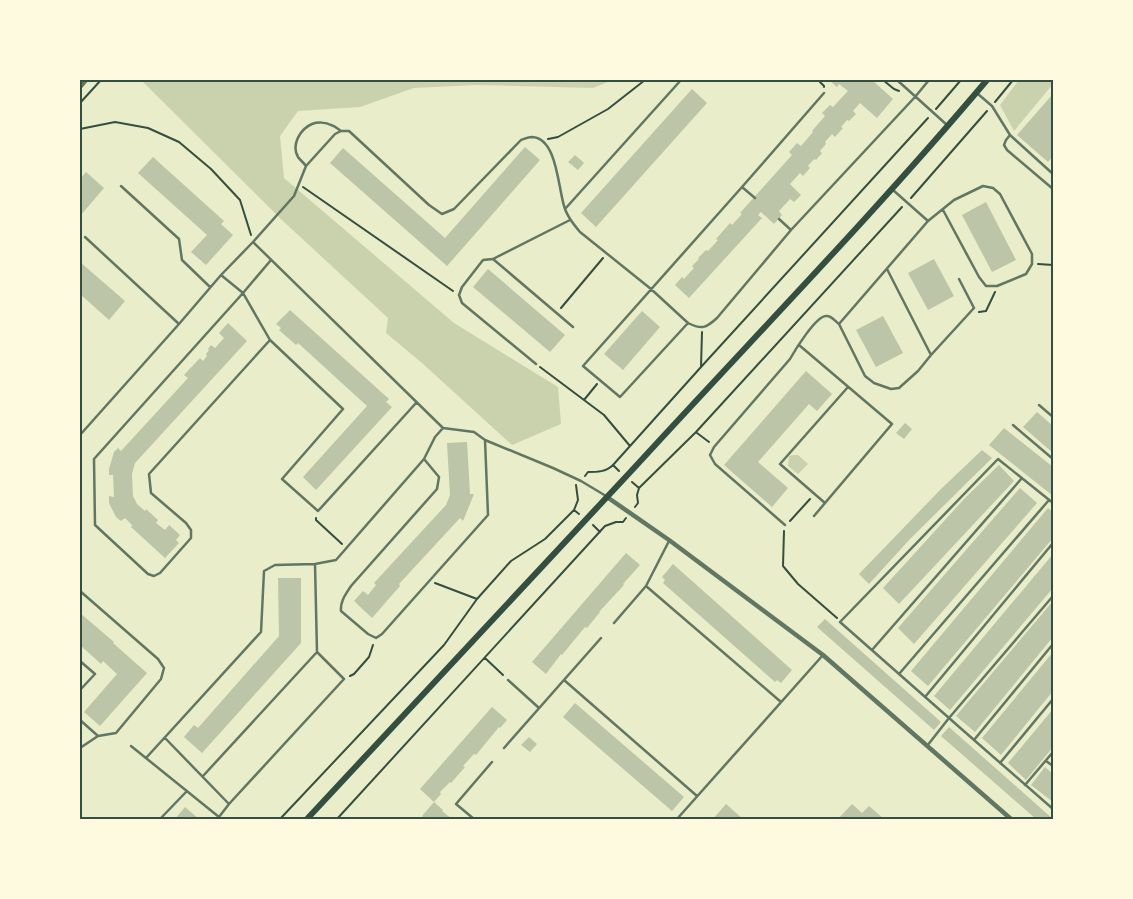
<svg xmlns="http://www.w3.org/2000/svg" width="1133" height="899" viewBox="0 0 1133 899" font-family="'Exo 2',sans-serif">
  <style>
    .green { fill: #cad2ad }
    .building { fill: #bcc5a7 }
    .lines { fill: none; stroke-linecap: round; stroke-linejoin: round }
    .path { stroke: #344e41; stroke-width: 2 }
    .service { stroke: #617663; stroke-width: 2.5 }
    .minor { stroke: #617663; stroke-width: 4.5 }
    .secondary { stroke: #344e41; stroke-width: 6 }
    .neatline { fill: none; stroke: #344e41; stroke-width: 2 }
  </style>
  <rect width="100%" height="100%" fill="#e9edc9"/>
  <path class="green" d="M141,80H613L593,88L476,85L414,88L360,107L298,111L280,136L284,178L454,323L558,387L561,424L512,445L422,363L386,333L388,318L283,221Z
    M1019,80H1053V84L1014,131L1000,105Z
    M793,455H798L808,464L798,474L788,466L789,456Z"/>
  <path class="building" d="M829,80H872L893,99L877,118L860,103L853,111L856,114L849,121L847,120L841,127L843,128L835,137L832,134L825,142L826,144L820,151L822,153L816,160L814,159L808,166L810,168L803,176L800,173L790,184L801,195L794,202L790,199L779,211L782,215L774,224L761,212L758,215L762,218L689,298L675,285L682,277L684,279L694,268L692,266L699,259L698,258L706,250L708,251L718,240L716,239L730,223L732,225L742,214L740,213L792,155L789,152L797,143L801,146L813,132L812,131L825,116L822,113L830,105L833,107L848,91L839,84L837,87Z
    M692,89L707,103L596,227L581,213Z
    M1052,95H1053V156L1048,162L1017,135Z
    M525,147L540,160L447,266L330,163L343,148L445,238Z
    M575,155L584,163L578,170L568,162Z
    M153,157L224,221L221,224L233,235L206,265L191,252L207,235L138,173Z
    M86,172L104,188L80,216V179Z
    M986,202L1016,260L992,272L962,215Z
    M934,259L954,296L928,310L908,273Z
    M80,262L125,301L109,320L80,294Z
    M488,269L565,335L550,352L473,287Z
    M290,310L389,399L386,402L392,407L316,490L303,477L367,406L298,343L296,345L279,330L281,328L276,324Z
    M642,311L660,327L623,370L604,354Z
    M883,316L903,353L876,367L856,330Z
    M228,323L247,341L135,463L132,474L133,496L137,504L145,511L146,509L158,520L156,523L165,530L169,525L180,535L176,540L179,543L165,558L131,527L132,525L125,518L121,521L116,517L109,503V496L114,497L113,475H109V469L114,452L118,448L121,451L188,378L184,375L200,358L203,361L207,356L206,354L209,350L208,349L211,345L215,348L224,338L219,333Z
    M806,371L832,394L817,411L809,404L758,462L788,488L772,507L724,465Z
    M1037,412L1053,426V453L1023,427Z
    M905,423L912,429L904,439L896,433Z
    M1004,428L1053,467V496L989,445Z
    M467,442L470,494H474L463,521L460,518L399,584L400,586L372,618L354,601L363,591L368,595L376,585L374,583L446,505L450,495L447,443Z
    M982,450L992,458L910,539L869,584L859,574L941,489Z
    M999,465L1014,481L899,604L883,588L965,498Z
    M1020,488L1037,503L914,644L898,628Z
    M1048,508L1053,512V538L928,686L911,671Z
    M626,553L640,565L623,584L624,585L599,612H600L587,628L585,627L562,655L561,654L546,674L532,662Z
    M1053,554V588L950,710L934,696Z
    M673,564L792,670L781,683L777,680L775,682L663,583L665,580L662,577Z
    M278,578H301V643L202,753L184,737L194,725L198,728L279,636Z
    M1053,601V637L975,732L956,716Z
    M80,613L114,642L113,643L147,673L100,726L84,712L117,674L103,661L101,664L80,645Z
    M825,619L941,722L934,730L817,627Z
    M1053,652V691L1001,755L982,738Z
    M575,703L684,797L672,811L563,717Z
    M492,707L507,720L500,728L499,727L476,755L474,754L463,766L465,767L451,783L450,782L440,792L441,794L434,802L420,789Z
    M1053,709V747L1026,780L1008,763Z
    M949,727L1053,819H1036L941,736Z
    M529,737L537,744L530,752L521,745Z
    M1045,767L1053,774V802L1031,785Z
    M434,802L443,810L442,811L452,819H426L422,816Z
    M726,804L743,819H713Z
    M852,804L862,813L869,806L884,819H838Z
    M185,807L199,819H175Z"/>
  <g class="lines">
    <path class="path" d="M818,80L824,86V87
      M883,80L894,89L899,91
      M995,102L1013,80
      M80,103L101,80
      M936,109L961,80
      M80,129L115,122L148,128L179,142L211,169L240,200L251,235
      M548,139L558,137L608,109L645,80
      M303,187L453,291
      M911,198L987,111
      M1038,264L1053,265
      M561,308L603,258
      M979,312L986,311L995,292
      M540,367L604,415L630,446
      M701,367L928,118
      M584,400L597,384
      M697,433L709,442
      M613,465L701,367L702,332
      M585,476L588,472C597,472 606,472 613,465L619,471
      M632,482L639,488
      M576,485L578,500L574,510L579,514
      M635,507L638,503L637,495L639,488L696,432L902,207
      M316,518V520L342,544
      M790,521L810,499
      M593,525L600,532
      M784,531L783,566L798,584L837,618
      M435,583L477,599
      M485,658L503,675
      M350,676L354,674L369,657L373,645
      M280,819L444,645L477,599L511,561L545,539L574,510
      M337,819L605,526L616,522H623L626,518"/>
    <path class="service" d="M897,80L947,125
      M978,94L992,106L1010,135L1053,174
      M1010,135L1006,140L1004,145L1007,150L1053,189
      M306,166C304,163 300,160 298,157C291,145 300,129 312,124C317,122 326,122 331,125C335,126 338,129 341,131
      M121,186L179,239L182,260L210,287
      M742,187L824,93
      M565,209L681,80
      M779,219L791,230
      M928,221L954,200L983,186L993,188L1000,194L1032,254V264L1026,274L997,286H986L979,277L943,210
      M85,237L179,324
      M253,242L443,428L474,432L485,440L553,468L581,481L606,496
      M493,259L573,327
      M887,269L931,355L974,308L959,279
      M221,275L243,293L94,459L95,525L148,574L154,576L160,573L191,538V530L186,523L151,493L149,474L270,340L243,293L271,260
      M688,323L620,397L583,366L742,187L755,198
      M839,324L865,376L874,383L891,389L899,388L918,371L931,355
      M270,340L343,409L282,479L318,511L416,403
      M799,345L892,424L814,516
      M536,364L462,303L459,295L462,287L483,260L493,259L570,220
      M1039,405L1053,417
      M1013,425L1053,459
      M80,435L179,324L221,275L253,242L294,196L306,166L335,134L341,131H349L429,205L442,214L454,209L521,140C524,139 528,137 532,137C558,138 558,191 565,209C568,218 574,225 580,232L651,289L688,323C702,330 706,328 717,318L791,230L915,97L929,80
      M424,459L439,477L437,489L351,586C346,594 340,601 341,611L368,634L376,638L382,634L488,515L485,440
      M825,503L780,464L848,387
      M1053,503L998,459L840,622L974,740L1053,644
      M785,525L715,464L710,455L714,447L790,359C795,350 816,316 826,316C831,315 835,321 839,324L928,221L893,190
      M669,541L646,586L781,702
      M80,591L158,659L164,668L161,679L116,733L98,736L80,748
      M614,623L646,586
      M872,650L1022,478
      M80,661L95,674L80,690
      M899,674L1049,500
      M508,680L539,708
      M564,680L697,796
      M925,697L1053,543
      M80,720L98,736
      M165,738L229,804
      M974,740L1053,809
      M131,746L219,817
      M927,746L949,718L1053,596
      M504,748L601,638
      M146,758L261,632L264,571L275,565L315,564
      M1046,761L1053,766
      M1000,763L1053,699
      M203,776L317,652
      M1025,785L1053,752
      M160,819L187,791
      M221,819L219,817L229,804L344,679L317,652L315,564L336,560L424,459L435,437L443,428
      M474,819L456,804L492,762
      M677,819L823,655"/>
    <path class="minor" d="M80,87L86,80
      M607,497L669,540L823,655L1011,819"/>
    <path class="secondary" d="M307,819C416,702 525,585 634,468C752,339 874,214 987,80"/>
  </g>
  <rect width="1133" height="899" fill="none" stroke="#fefae0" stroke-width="162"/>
  <rect x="81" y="81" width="971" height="737" class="neatline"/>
</svg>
